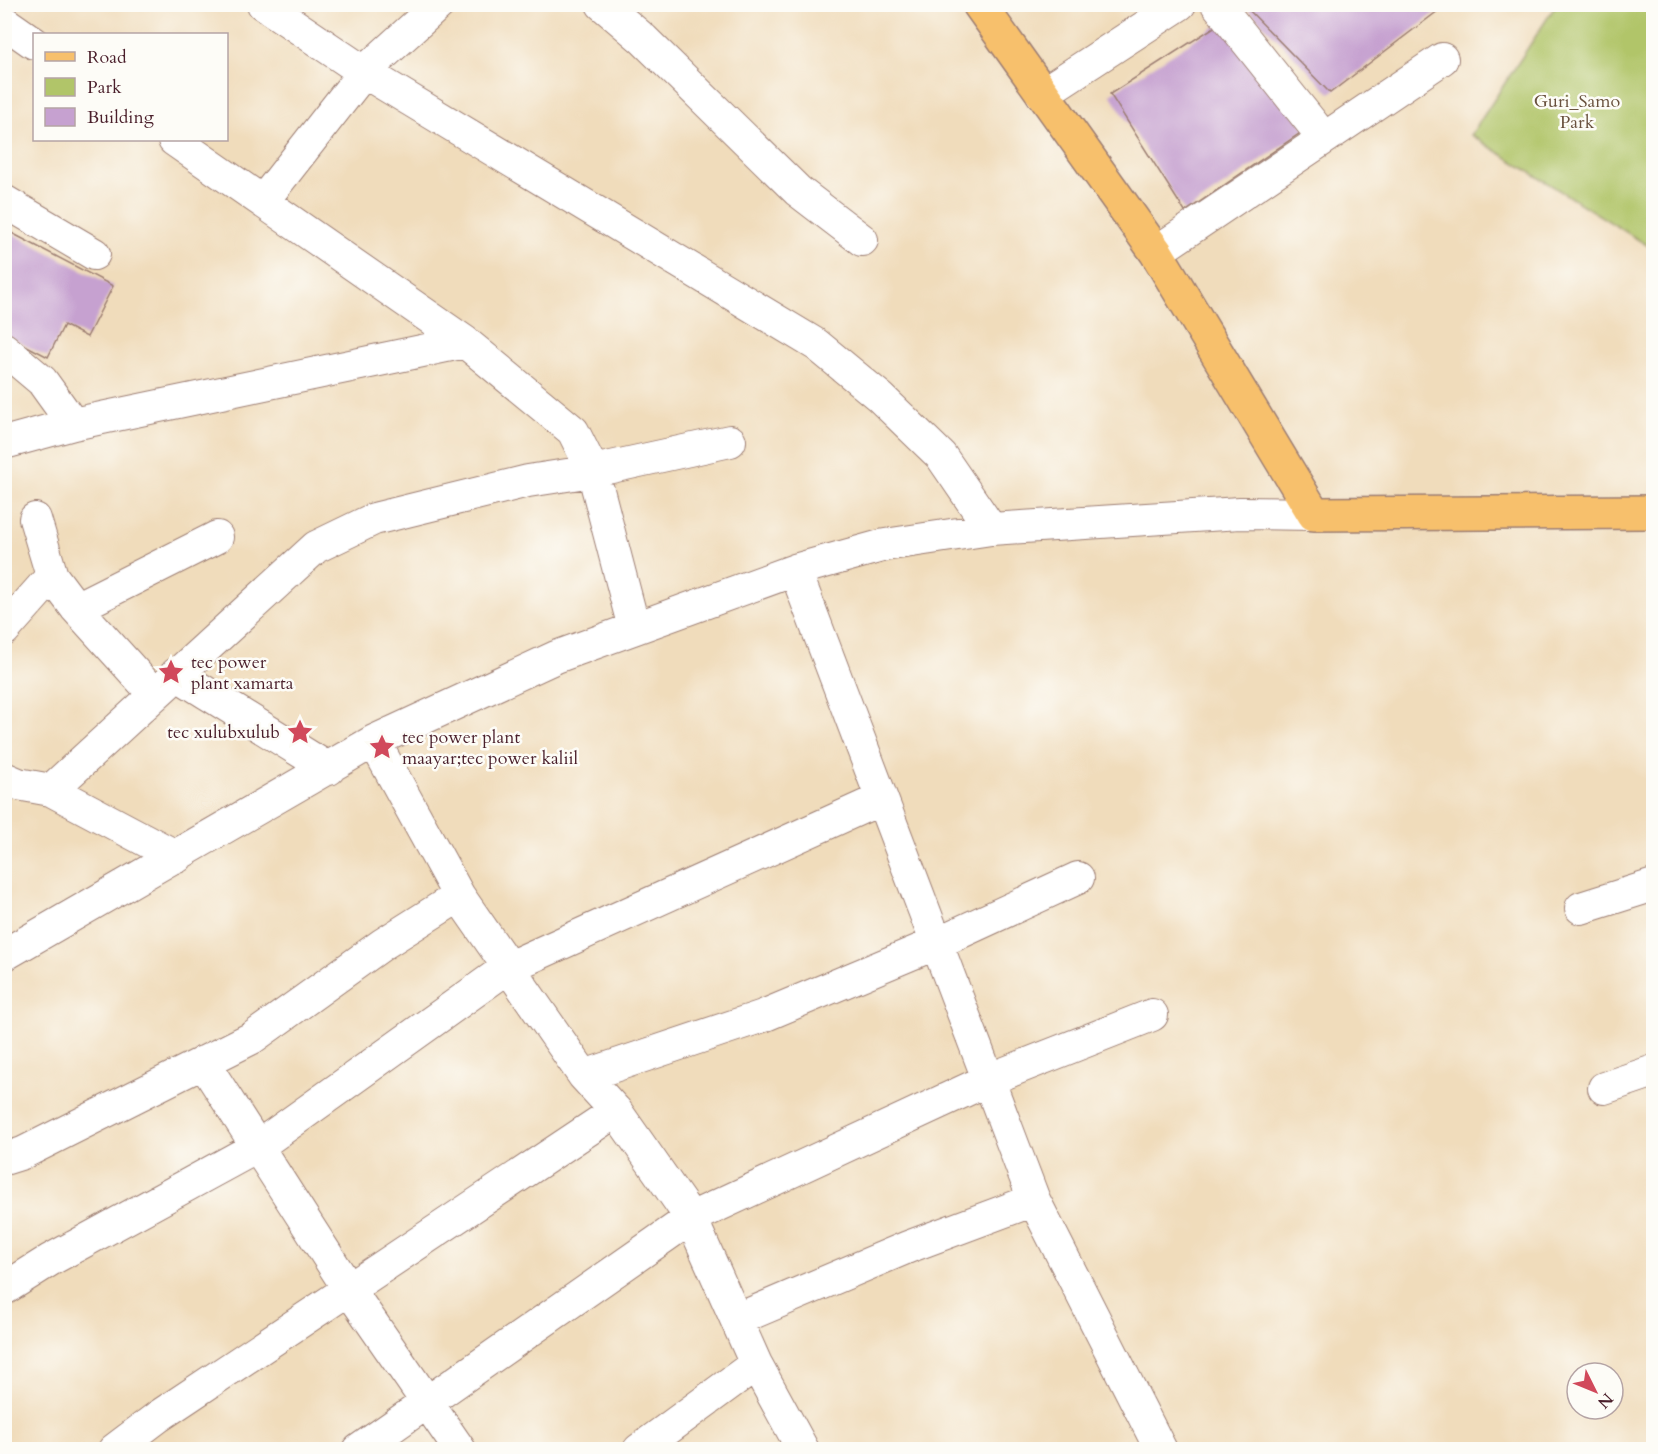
<svg xmlns="http://www.w3.org/2000/svg" width="1658" height="1454" viewBox="0 0 1658 1454" font-family="Cardo,serif">
  <style>
    .green { fill: #b1c569; stroke: #7e724a; stroke-width: 1.5 }
    .building { fill: #c6a1d0 }
    .lines { fill: none; stroke-linecap: round; stroke-linejoin: round }
    .minor-casing { stroke: #9d7e73; stroke-width: 34 }
    .major-casing { stroke: #9d7e73; stroke-width: 36 }
    .minor { stroke: #fff; stroke-width: 32 }
    .major { stroke: #f7c06c; stroke-width: 33 }
    .labels { text-anchor: middle; dominant-baseline: central; stroke-width: 5; stroke-linejoin: round; paint-order: stroke }
    .park-label { font-size: 18px; fill: #69513e; stroke: #fdfcf7 }
    .poi-label { font-size: 18px; fill: #4a1f2b; stroke: #fdfcf7; text-anchor: start }
  </style>
  <rect width="100%" height="100%" fill="#fdfcf7"/>
  <filter id="ink" filterUnits="userSpaceOnUse"><feTurbulence type="fractalNoise" baseFrequency=".0167" numOctaves="2"/><feDisplacementMap in="SourceGraphic" scale="12" xChannelSelector="R" yChannelSelector="G"/><feConvolveMatrix kernelMatrix="1 2 1 2 8 2 1 2 1" color-interpolation-filters="sRGB"/></filter>
  <filter id="wash" filterUnits="userSpaceOnUse"><feTurbulence type="fractalNoise" baseFrequency=".008" numOctaves="4" result="noise"/><feDisplacementMap in="SourceGraphic" scale="24" xChannelSelector="R" yChannelSelector="G"/><feGaussianBlur stdDeviation="1.35" result="paint"/><feColorMatrix in="noise" values="0 0 0 0 0 0 0 0 0 0 0 0 0 0 0 0 0 1.4 0 .05"/><feComposite in="paint" operator="in"/></filter>
  <g filter="url(#wash)">
    <rect width="100%" height="100%" fill="#f0dcbb"/>
    <path class="green" d="M1556,5H1653V249L1471,135Z"/>
    <g id="blocks">
      <path class="building" d="M1250,4H1447L1330,93L1246,7Z
        M1222,22L1306,129L1185,212L1110,94Z
        M4,229L113,286L87,337L64,325L48,357L4,334Z"/>
    </g>
  </g>
  <g filter="url(#ink)">
    <use href="#blocks" fill-opacity="0" stroke="#9d7e73" stroke-width="1.5"/>
    <g class="lines">
      <g class="minor-casing">
        <path id="minor" d="M263,4L364,72L817,345L880,397L941,456L991,529
          M602,4L643,39L798,191L862,240
          M1217,4L1323,137
          M4,22L34,43
          M1042,94L1180,4
          M174,140L465,342L573,431L593,471L634,628
          M4,201L94,254
          M263,201L364,72L439,4
          M1156,252L1442,59
          M4,349L42,381L73,424
          M4,443L73,424L465,342
          M35,519L52,576L76,608L154,694
          M76,608L217,537
          M4,630L52,576
          M176,674L329,769
          M374,741L459,896L584,1076L616,1111L691,1218L756,1364L803,1450
          M4,778L18,784L51,790L177,857
          M51,790L316,547L374,519L528,481L593,471L730,441
          M1581,908L1654,885
          M4,955L374,741L556,657L795,570L885,545L991,529L1240,513L1314,514
          M203,1062L348,1288L460,1450
          M584,1076L763,1016L937,943L1078,878
          M1604,1088L1654,1071
          M4,1159L23,1153L252,1038L383,944L459,896
          M1034,1200L1161,1450
          M4,1289L50,1260L257,1147L507,968L881,799
          M738,1319L908,1247L1034,1200L795,570
          M114,1450L159,1416L616,1111
          M359,1450L691,1218L990,1079L1152,1015
          M639,1450L756,1364"/>
      </g>
      <g class="major-casing">
        <path id="major" d="M979,4L1156,252L1314,514L1654,512"/>
      </g>
      <use href="#minor" class="minor"/>
      <use href="#major" class="major"/>
    </g>
  </g>
  <defs>
    <g id="sight-bare" transform="scale(2.07)"><path d="M0-6L1.8-2.2L6-1.7L2.9 1.2L3.7 5.4L0 3.3L-3.7 5.4L-2.9 1.2L-6-1.7L-1.8-2.2Z" fill="#d1495b" stroke="#fdfcf7" stroke-width="2.5" paint-order="stroke"/></g>
  </defs>
  <g fill-rule="evenodd">
    <use href="#sight-bare" x="171" y="672"/>
    <use href="#sight-bare" x="300" y="732"/>
    <use href="#sight-bare" x="382" y="747"/>
  </g>
  <g class="labels">
    <g class="park-label">
      <text x="1577" y="101">Guri_Samo<tspan x="1577" dy="21">Park</tspan></text>
    </g>
    <g class="poi-label">
      <text x="191" y="662">tec power<tspan x="191" dy="21">plant xamarta</tspan></text>
      <text x="280" y="732" text-anchor="end">tec xulubxulub</text>
      <text x="402" y="737">tec power plant<tspan x="402" dy="21">maayar;tec power kaliil</tspan></text>
    </g>
  </g>
  <rect width="1658" height="1454" fill="none" stroke="#fdfcf7" stroke-width="24"/>
  <rect x="33" y="33" width="195" height="108" fill="#fdfcf7" stroke="#b5a4a5" stroke-width="1.5"/>
  <rect x="45" y="52" width="30" height="9" fill="#f7c06c" stroke="#b5a4a5" stroke-width="1.5"/>
  <text x="87" y="63" font-size="18" fill="#4a1f2b">Road</text>
  <rect x="45" y="78" width="30" height="18" fill="#b1c569" stroke="#b5a4a5" stroke-width="1.5"/>
  <text x="87" y="93" font-size="18" fill="#4a1f2b">Park</text>
  <rect x="45" y="108" width="30" height="18" fill="#c6a1d0" stroke="#b5a4a5" stroke-width="1.5"/>
  <text x="87" y="123" font-size="18" fill="#4a1f2b">Building</text>
  <g transform="translate(1595 1391) rotate(133)"><circle r="28" fill="#fdfcf7" stroke="#b5a4a5" stroke-width="1.5"/>
  <path d="M0-4.5L10 22L0 15L-10 22Z" fill="#d1495b"/>
  <text y="-9" font-size="16" font-weight="bold" text-anchor="middle" fill="#4a1f2b">N</text>
  </g>
</svg>
